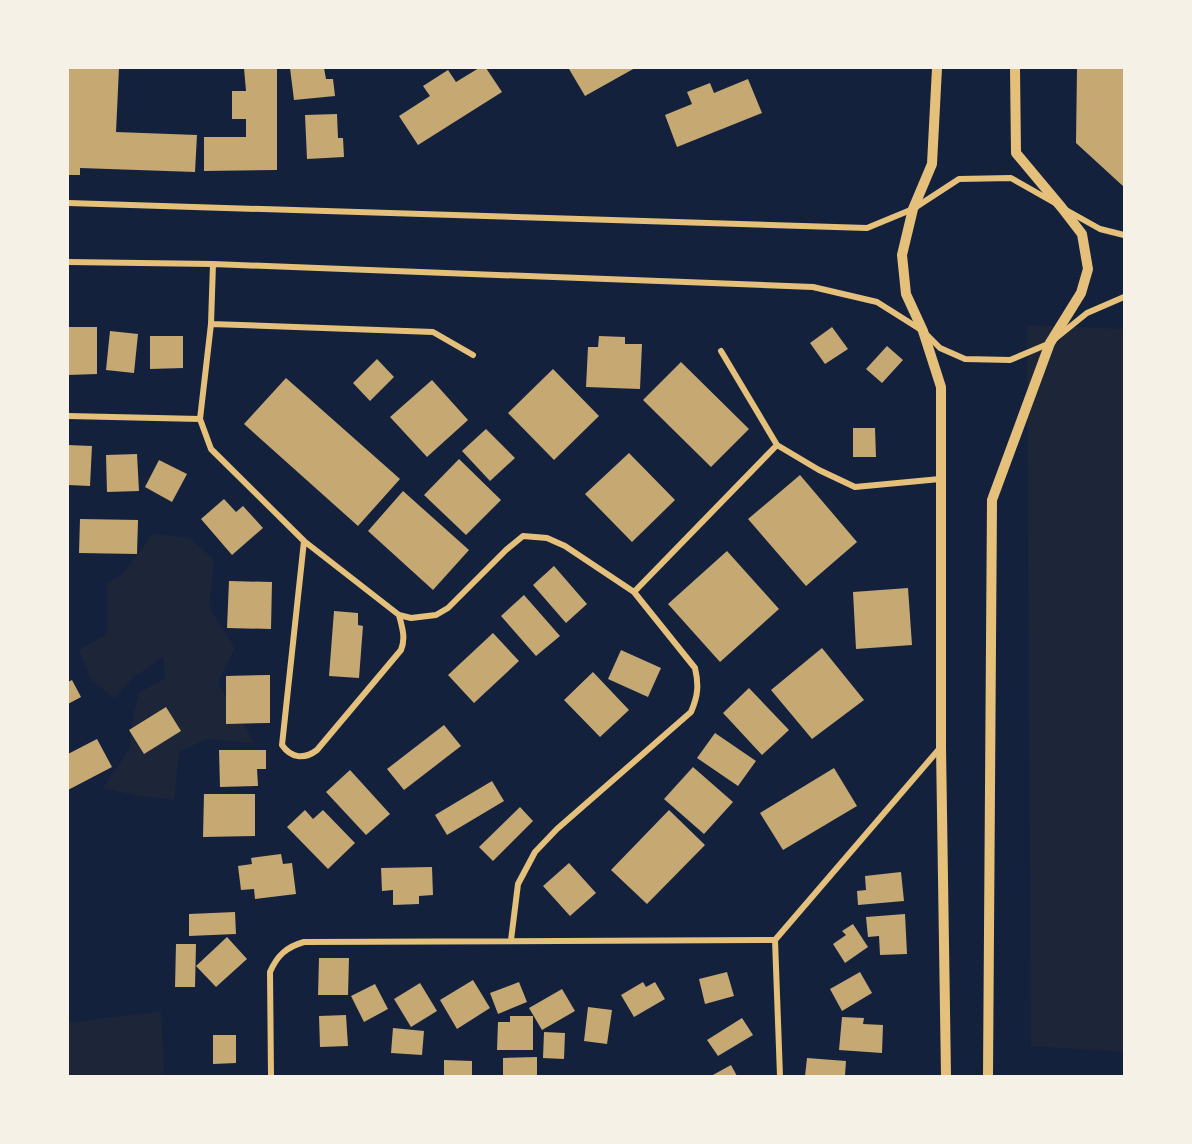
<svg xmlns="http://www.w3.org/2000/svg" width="1192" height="1144" viewBox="0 0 1192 1144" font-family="Manrope,sans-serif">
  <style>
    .green { fill: #1d2539 }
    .building { fill: #c6a872 }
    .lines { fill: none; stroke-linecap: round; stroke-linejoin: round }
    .minor { stroke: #e5c07b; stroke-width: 6 }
    .tertiary { stroke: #e5c07b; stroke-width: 10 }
  </style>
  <rect width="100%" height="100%" fill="#14213d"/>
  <path class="green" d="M1027,325L1124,329V1052L1031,1046Z
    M153,534L190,538L214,560L209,607L235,648L218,683L255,743L207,739L179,752L174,800L140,796L103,788L129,750L134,712L139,693L165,678L163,657L134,677L114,698L91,680L79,650L107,634V583L123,574Z
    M161,1011L164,1076H68V1023Z"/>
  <path class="building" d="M68,68H119L116,132L197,135L195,172L80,168V175H68Z
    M244,68H277V170L204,171V137H246V119H232V91H246Z
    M290,68H324L326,79H333L335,96L294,100Z
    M479,68H486L502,92L418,145L399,116L430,96L423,86L448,70L456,82Z
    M571,68H635L585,96L569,69Z
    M1077,68H1124V187L1076,143Z
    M748,79L762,113L677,147L665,115L692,104L687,92L710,83L714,93Z
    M337,114L338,138H343L344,157L307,159L305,115Z
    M68,327H97V374L68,375Z
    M832,327L848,349L825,364L810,343Z
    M110,331L138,334L134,373L106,370Z
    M150,336H183V368L150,369Z
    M599,336L625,337V344H642L640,389L586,387L588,347H598Z
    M887,346L903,360L882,383L866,369Z
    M377,359L394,377L370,401L353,383Z
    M681,362L749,429L711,467L643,400Z
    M553,369L599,416L554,460L508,413Z
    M286,378L400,479L358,526L244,424Z
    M432,380L468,420L427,457L390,417Z
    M853,428H875L876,457H853Z
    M486,429L515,458L490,481L462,451Z
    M68,445L92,446L90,486L68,485Z
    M629,453L675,500L632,542L585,494Z
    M137,454L139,491L107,492L106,455Z
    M459,459L501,500L466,535L424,495Z
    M159,460L187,474L172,502L145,487Z
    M800,475L857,542L806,586L748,519Z
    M403,491L469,550L433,590L368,531Z
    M224,499L236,512L243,506L263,528L232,555L201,519Z
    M80,519L138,520L137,554L79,553Z
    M727,551L779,609L720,662L668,604Z
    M554,566L587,604L566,623L533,585Z
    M229,581L272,582L271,629L227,628Z
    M908,588L912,645L856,649L853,592Z
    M524,595L560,636L536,656L501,616Z
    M334,611L358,613V625L363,626L359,678L329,676Z
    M493,633L519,661L474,703L448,675Z
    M822,648L864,700L812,739L771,690Z
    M621,650L661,668L648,697L608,679Z
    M593,672L629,710L600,737L564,700Z
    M270,675V723L226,724V676Z
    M72,680L81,697L68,704V682Z
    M749,688L789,730L762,755L723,713Z
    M166,707L181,731L144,754L129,730Z
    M444,725L461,746L404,790L387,769Z
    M715,733L756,761L738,786L697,758Z
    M97,739L112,767L68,790V754Z
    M219,750H266V769H257L258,786L220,787Z
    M693,767L733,802L704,834L664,799Z
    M834,768L857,806L783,850L760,813Z
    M350,770L390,814L366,835L326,792Z
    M492,781L504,801L447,835L435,815Z
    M204,794H255V836L203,837Z
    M520,807L533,821L493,861L479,847Z
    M305,810L313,819L323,810L355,843L328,869L287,827Z
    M669,810L705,845L647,904L611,870Z
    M281,854L283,864L292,863L296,894L255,899L254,889L241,890L238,866L252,864L251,858Z
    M569,863L596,893L570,916L543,886Z
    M432,867L433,895L419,896V904L393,905V890L382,891L381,868Z
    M901,872L904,901L858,905L857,891L866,890L865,876Z
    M235,912L236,934L189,936V914Z
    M905,914L907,954L880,955L879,936L868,937L866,917Z
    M853,924L868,947L845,963L833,944L846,935L842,931Z
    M227,937L247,959L216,987L196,966Z
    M176,944H196L195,987H175Z
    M319,958H349L348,995H318Z
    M727,972L734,996L705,1004L699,979Z
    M860,972L872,993L842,1011L830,989Z
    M473,980L490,1008L457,1029L440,1000Z
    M519,982L527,1002L498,1014L490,993Z
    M643,982L646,987L655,982L665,999L634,1017L621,995Z
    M420,983L437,1011L411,1027L394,999Z
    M375,984L388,1009L364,1022L351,996Z
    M562,989L575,1011L542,1030L529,1008Z
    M588,1007L612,1010L607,1044L584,1041Z
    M346,1015L348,1046L320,1047L319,1016Z
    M510,1016H533V1050H497L498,1022H510Z
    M842,1017L864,1018L863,1024L883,1025L882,1053L839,1050Z
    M742,1018L753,1035L718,1056L707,1040Z
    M393,1028L424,1031L422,1055L391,1053Z
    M544,1032L565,1033L564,1059L543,1058Z
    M213,1035H236V1063L213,1064Z
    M537,1057V1076H503V1058Z
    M807,1058L846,1061L845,1076H805Z
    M444,1060L472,1061V1076H444Z
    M731,1065L737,1076H711Z"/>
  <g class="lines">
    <path class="minor" d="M68,203L867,228L913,209L959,179L1011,178L1055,203
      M1066,210L1100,229L1124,235
      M68,262L213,264L813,287L877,302L923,331L940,348L965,359L1010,360L1048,344
      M213,264L211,324L200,419L211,449L304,541L399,615L411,618L436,615L448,608L506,550L523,536L547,538L565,546L634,592L695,668C699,685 698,696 691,712L557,829L535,852L518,884L511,940
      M211,324L433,332L473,355
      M1056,338L1087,313L1124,297
      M721,351L777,445L819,470L855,487L940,479
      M68,416L200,419
      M304,541L282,745C291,758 304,760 317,750L401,650C406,638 402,627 399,615
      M634,592L777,445
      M775,940L940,748
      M271,1076L270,972C277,956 286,947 304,942L775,940L780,1076"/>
    <path class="tertiary" d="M937,68L932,164L913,209L902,255L906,294L923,331L941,387V747L946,1076
      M988,1076L992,500L1050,343L1081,293L1088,269L1082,234L1062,208L1016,153L1015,68"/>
  </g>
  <rect width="1192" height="1144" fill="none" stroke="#f6f1e7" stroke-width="138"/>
</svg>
